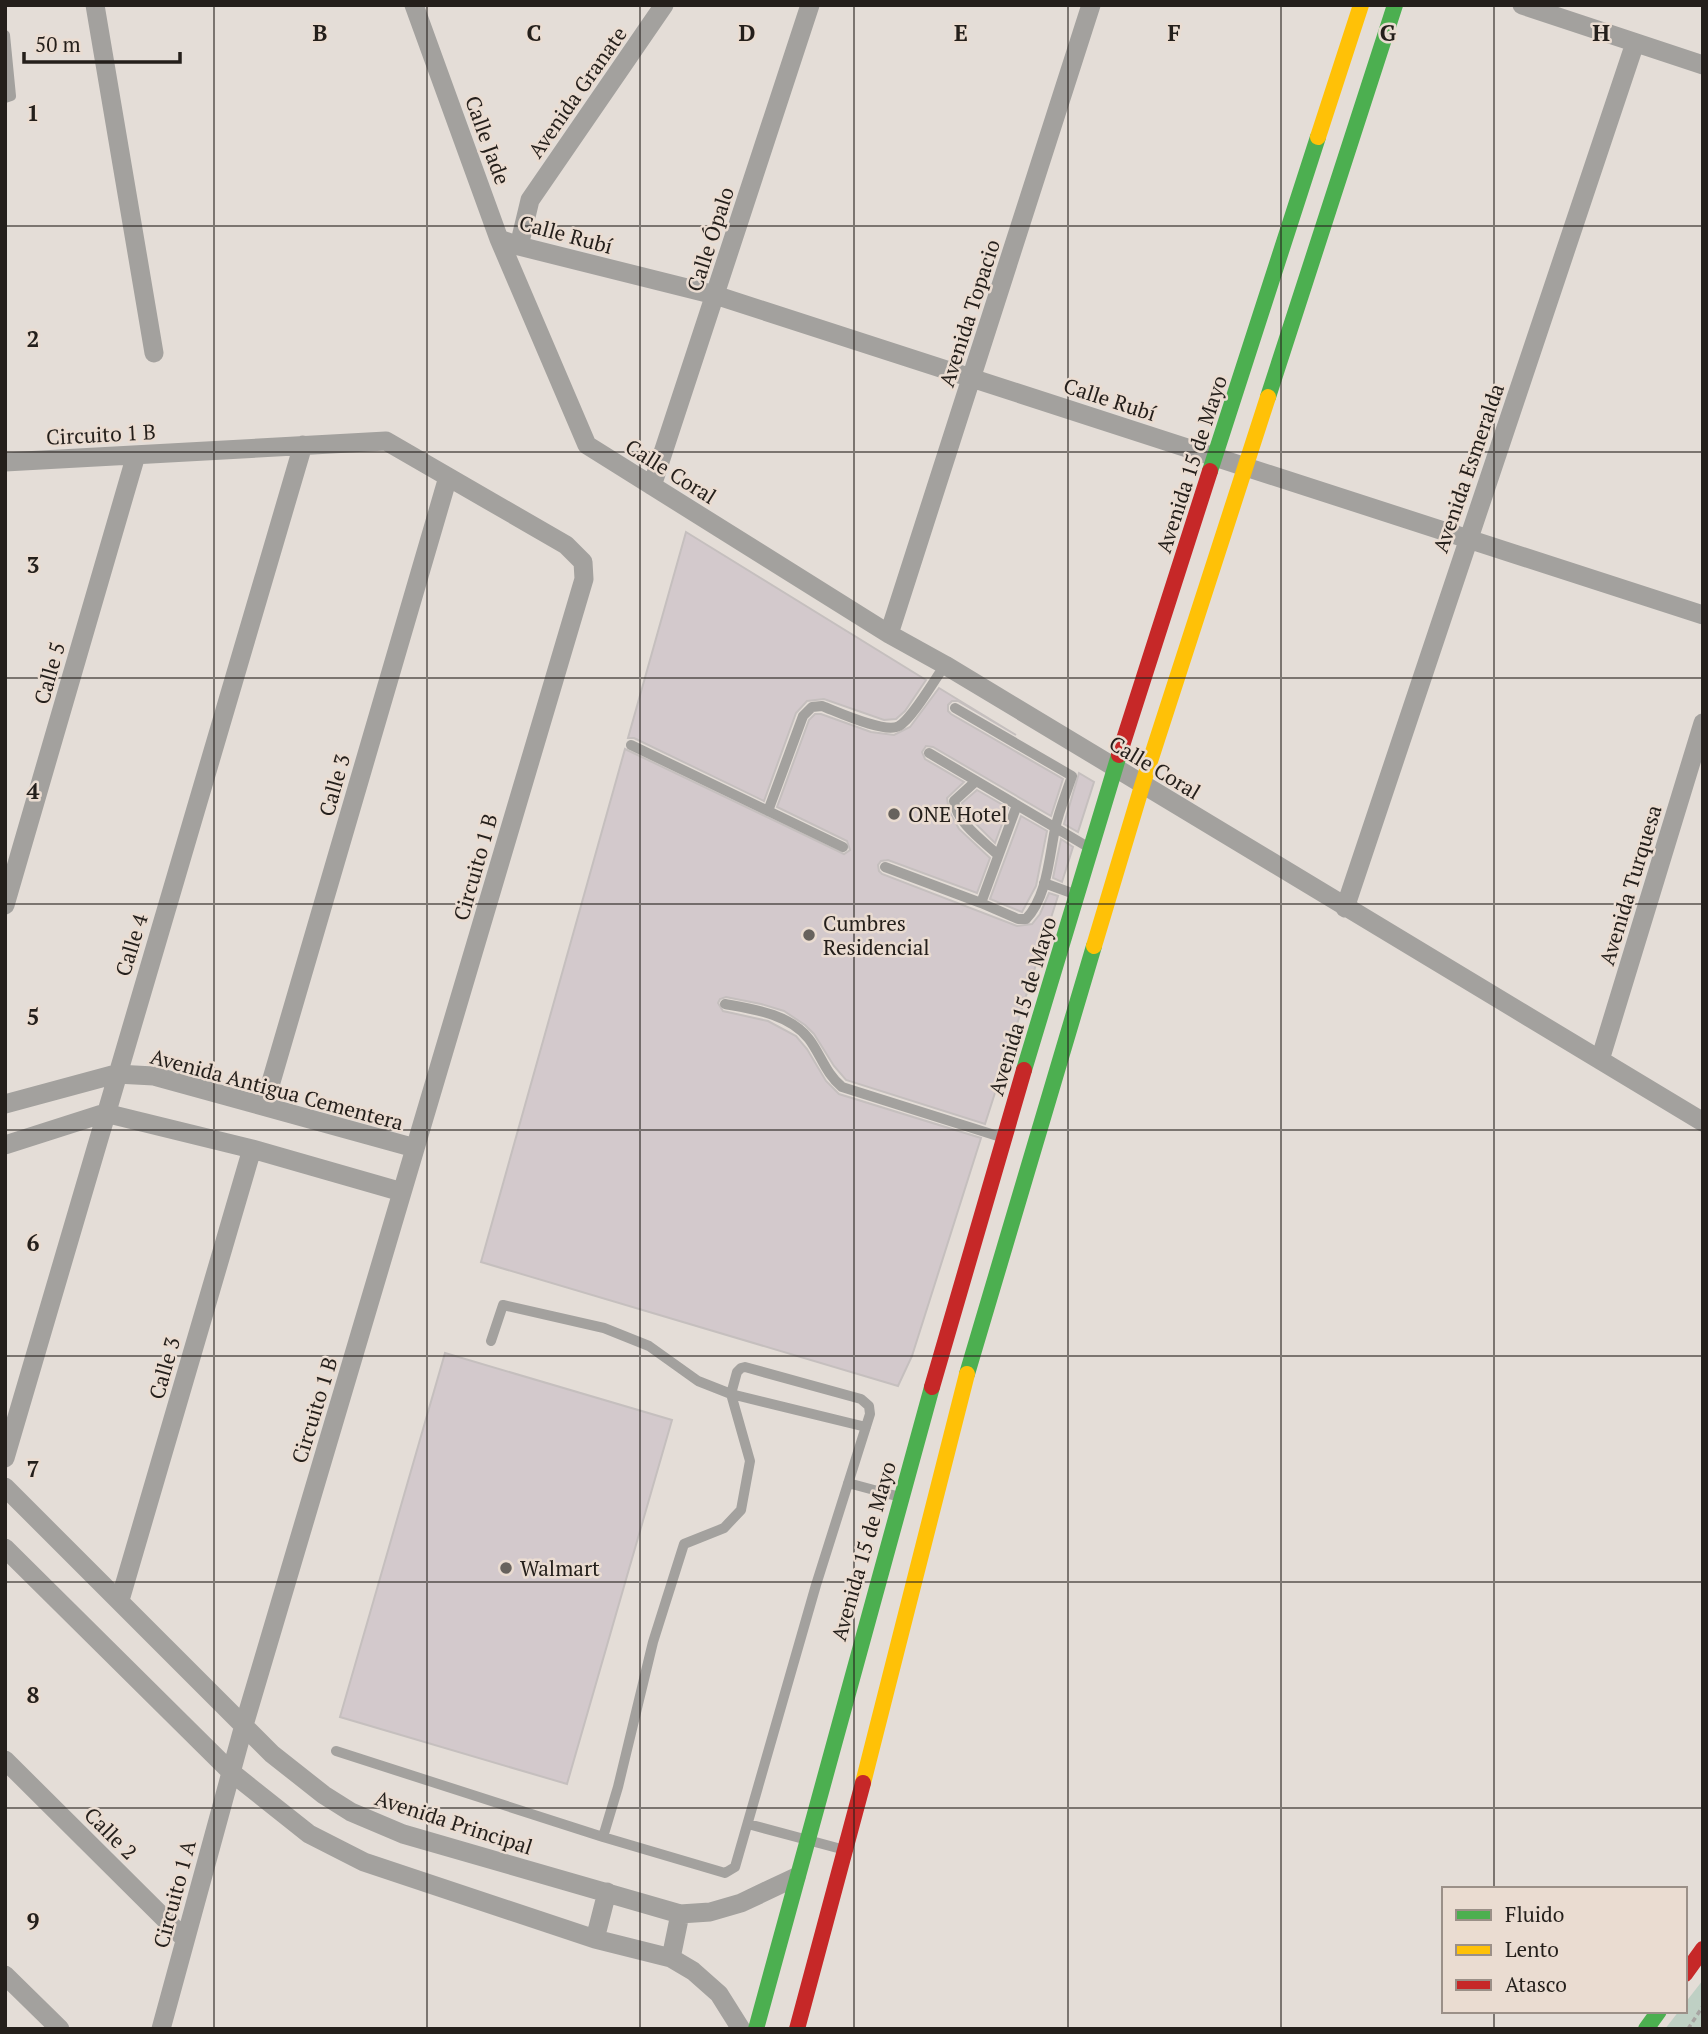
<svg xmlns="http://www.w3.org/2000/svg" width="1708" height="2034" viewBox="0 0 1708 2034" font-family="'PT Serif',serif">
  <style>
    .green { fill: #bfd0c4 }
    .building { fill: #d3c9cc; stroke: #c5bfbe; stroke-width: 2 }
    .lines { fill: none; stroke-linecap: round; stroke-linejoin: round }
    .path { stroke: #a7a4a1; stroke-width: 3.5; stroke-dasharray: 5 3.5; stroke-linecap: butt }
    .lane { stroke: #a3a19e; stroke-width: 10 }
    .street { stroke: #a3a19e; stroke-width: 19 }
    .fast { stroke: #4caf50; stroke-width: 16 }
    .slow { stroke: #ffc107; stroke-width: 16 }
    .jam { stroke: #c62828; stroke-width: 16 }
    .grid { fill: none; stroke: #241f1b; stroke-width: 2; stroke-opacity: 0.55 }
    .poi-dot { fill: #67625d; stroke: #eadcd1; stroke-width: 2.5 }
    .labels { text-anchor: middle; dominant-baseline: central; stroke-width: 5; stroke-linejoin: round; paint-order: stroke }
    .street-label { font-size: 21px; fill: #241f1b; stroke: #eadcd1 }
    .poi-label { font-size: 21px; fill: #241f1b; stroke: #eadcd1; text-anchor: start }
    .grid-label { font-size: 23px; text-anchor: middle; font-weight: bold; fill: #241f1b; stroke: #eadcd1; stroke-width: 5; stroke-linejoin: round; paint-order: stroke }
  </style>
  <rect width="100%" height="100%" fill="#e4ddd7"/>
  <path class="green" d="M1703,1980V2029H1665L1679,2011H1685V2003Z"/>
  <path class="building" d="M686,532L926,680L905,711L896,719L884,720L824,699L807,701L796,713L764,801L634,738H628Z
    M939,688L1016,735L958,701H952L948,705V711L951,714L1063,779L1051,816L933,747L926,746L922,752L925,759L964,782L947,798L949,811L959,829L990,858L977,893L888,860L881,861L878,865L879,871L882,874L1017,926L1032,924L1040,914L1049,893L1058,896L985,1124L846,1080L834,1066L814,1034L805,1025L784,1011L761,1004L726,997L720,999L718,1003L723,1011L768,1021L796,1036L807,1049L826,1081L839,1094L981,1138L912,1356L898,1386L481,1262L625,749L844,854L850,850L847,841L777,807L809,720L815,714H821L871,732L894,735L910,727Z
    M1079,773L1094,782L1078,832L1064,824Z
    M977,790L1008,808L995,843L971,819L963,806L962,803Z
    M1021,816L1047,831L1036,886L1022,912L990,899Z
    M1061,839L1073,847L1062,882L1053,878Z
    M445,1353L672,1420L567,1784L340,1717Z"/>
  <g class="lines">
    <path class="path" d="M1688,2029L1703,2006"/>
    <path class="lane" d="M5,35L11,96L5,98
      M955,708L1072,776C1066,794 1059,811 1055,829C1049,858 1047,897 1026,919H1018L981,903L1017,805
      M631,745L843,847
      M929,753L1088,847
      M976,781L954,801C957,823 982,840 998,855
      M768,811L803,716L812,707L822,706C838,712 885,734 899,726C912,719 935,679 945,665
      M885,867L981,903
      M1044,883L1077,895
      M725,1004C753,1009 790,1014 809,1039C821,1055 826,1074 842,1087L1004,1138
      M491,1341L503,1305L604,1328L649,1346L698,1381L731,1394L750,1461L741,1510L724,1528L684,1544L653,1642L618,1787L603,1837L725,1873L735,1867L816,1585L870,1414L869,1406L861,1399L745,1367L741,1368L737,1372L731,1394L866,1427
      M848,1483L900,1497
      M336,1751L603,1837
      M748,1824L845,1850"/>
    <path class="street" d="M95,5L154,353
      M414,5L499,239L587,445L889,634L945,665L1703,1122
      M1522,5L1703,65
      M499,239L519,246L715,295L1703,615
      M519,246L530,200L664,5
      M5,462L386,441L566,545L583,562L584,579L244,1725L161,2029
      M652,486L810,5
      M889,634L1091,5
      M5,905L136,455
      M1345,908L1635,43
      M1600,1060L1703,723
      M5,1104L116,1074L154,1076L415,1148
      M264,1106L448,477
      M5,1145L105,1113L252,1149L402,1192
      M5,1458L303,445
      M5,1487L272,1754L324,1795L351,1812L403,1834L680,1914L710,1912L741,1903L796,1877
      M5,1548L231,1772L309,1834L364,1862L595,1939L671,1958L693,1971L719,1994L741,2029
      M120,1600L252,1149
      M5,1760L185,1939
      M595,1939L607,1892
      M671,1958L680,1914
      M5,1975L60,2029"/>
    <path class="fast" d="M1268,397L1395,5
      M1210,471L1318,137
      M1024,1070L1119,755
      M967,1374L1094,946
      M756,2029L932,1387
      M1646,2029L1659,2011"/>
    <path class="slow" d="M1318,137L1361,5
      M1094,946L1142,786L1268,397
      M863,1783L967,1374"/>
    <path class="jam" d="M1119,755L1210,471
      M932,1387L1024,1070
      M1685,1974L1703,1949
      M797,2029L863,1783"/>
  </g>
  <path class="grid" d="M214,5V2029M427,5V2029M640,5V2029M854,5V2029M1068,5V2029M1281,5V2029M1494,5V1889M5,226H1703M5,452H1703M5,678H1703M5,904H1703M5,1130H1703M5,1356H1703M5,1582H1703M5,1808H1703M1494,2011V2029"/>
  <g class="poi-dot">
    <circle cx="894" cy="814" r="7"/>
    <circle cx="809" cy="935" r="7"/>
    <circle cx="506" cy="1568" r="7"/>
  </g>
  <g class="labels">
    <g class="street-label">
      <text transform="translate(577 92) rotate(-55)">Avenida Granate</text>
      <text transform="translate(488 140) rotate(70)">Calle Jade</text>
      <text transform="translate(566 234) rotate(15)">Calle Rubí</text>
      <text transform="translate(710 239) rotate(-72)">Calle Ópalo</text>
      <text transform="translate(969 313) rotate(-72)">Avenida Topacio</text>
      <text transform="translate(1110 399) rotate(18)">Calle Rubí</text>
      <text transform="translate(101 434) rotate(-3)">Circuito 1 B</text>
      <text transform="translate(1191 464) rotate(-72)">Avenida 15 de Mayo</text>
      <text transform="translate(1468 468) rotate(-71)">Avenida Esmeralda</text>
      <text transform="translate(671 471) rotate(32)">Calle Coral</text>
      <text transform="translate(49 673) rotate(-74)">Calle 5</text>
      <text transform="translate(1155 767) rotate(31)">Calle Coral</text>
      <text transform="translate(334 785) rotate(-74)">Calle 3</text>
      <text transform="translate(475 867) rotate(-74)">Circuito 1 B</text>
      <text transform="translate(1630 885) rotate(-73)">Avenida Turquesa</text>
      <text transform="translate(131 945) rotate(-73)">Calle 4</text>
      <text transform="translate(1022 1006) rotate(-73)">Avenida 15 de Mayo</text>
      <text transform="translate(277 1089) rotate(15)">Avenida Antigua Cementera</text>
      <text transform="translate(164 1368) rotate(-74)">Calle 3</text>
      <text transform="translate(314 1410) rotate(-73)">Circuito 1 B</text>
      <text transform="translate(863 1551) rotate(-74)">Avenida 15 de Mayo</text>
      <text transform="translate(454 1822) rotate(18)">Avenida Principal</text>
      <text transform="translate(111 1833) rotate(45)">Calle 2</text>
      <text transform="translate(174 1894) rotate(-75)">Circuito 1 A</text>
    </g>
    <g class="poi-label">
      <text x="908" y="814">ONE Hotel</text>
      <text x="823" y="923">Cumbres<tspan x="823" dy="24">Residencial</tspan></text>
      <text x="520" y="1568">Walmart</text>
    </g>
  </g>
  <g class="grid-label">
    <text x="320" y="41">B</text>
    <text x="534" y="41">C</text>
    <text x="747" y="41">D</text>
    <text x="961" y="41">E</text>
    <text x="1174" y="41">F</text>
    <text x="1388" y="41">G</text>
    <text x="1601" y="41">H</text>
    <text x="33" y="121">1</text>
    <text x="33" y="347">2</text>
    <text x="33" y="573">3</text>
    <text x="33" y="799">4</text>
    <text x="33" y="1025">5</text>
    <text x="33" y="1251">6</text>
    <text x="33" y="1477">7</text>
    <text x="33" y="1703">8</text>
    <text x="33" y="1929">9</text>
  </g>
  <rect width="1708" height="2034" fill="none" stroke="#241f1b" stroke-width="14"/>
  <rect x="1442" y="1887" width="245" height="126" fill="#eadcd1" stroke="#9b9088" stroke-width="2"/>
  <rect x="1456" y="1910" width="35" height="10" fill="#4caf50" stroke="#9b9088" stroke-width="2"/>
  <text x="1505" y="1922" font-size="21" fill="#241f1b">Fluido</text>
  <rect x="1456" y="1945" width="35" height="10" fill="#ffc107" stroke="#9b9088" stroke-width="2"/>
  <text x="1505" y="1957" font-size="21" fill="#241f1b">Lento</text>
  <rect x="1456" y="1980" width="35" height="10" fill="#c62828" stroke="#9b9088" stroke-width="2"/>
  <text x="1505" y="1992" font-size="21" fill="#241f1b">Atasco</text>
  <path d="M24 52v10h156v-10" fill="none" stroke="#241f1b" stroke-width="3.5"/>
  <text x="35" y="52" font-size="21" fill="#241f1b" stroke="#eadcd1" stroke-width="5" paint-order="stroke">50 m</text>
</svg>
